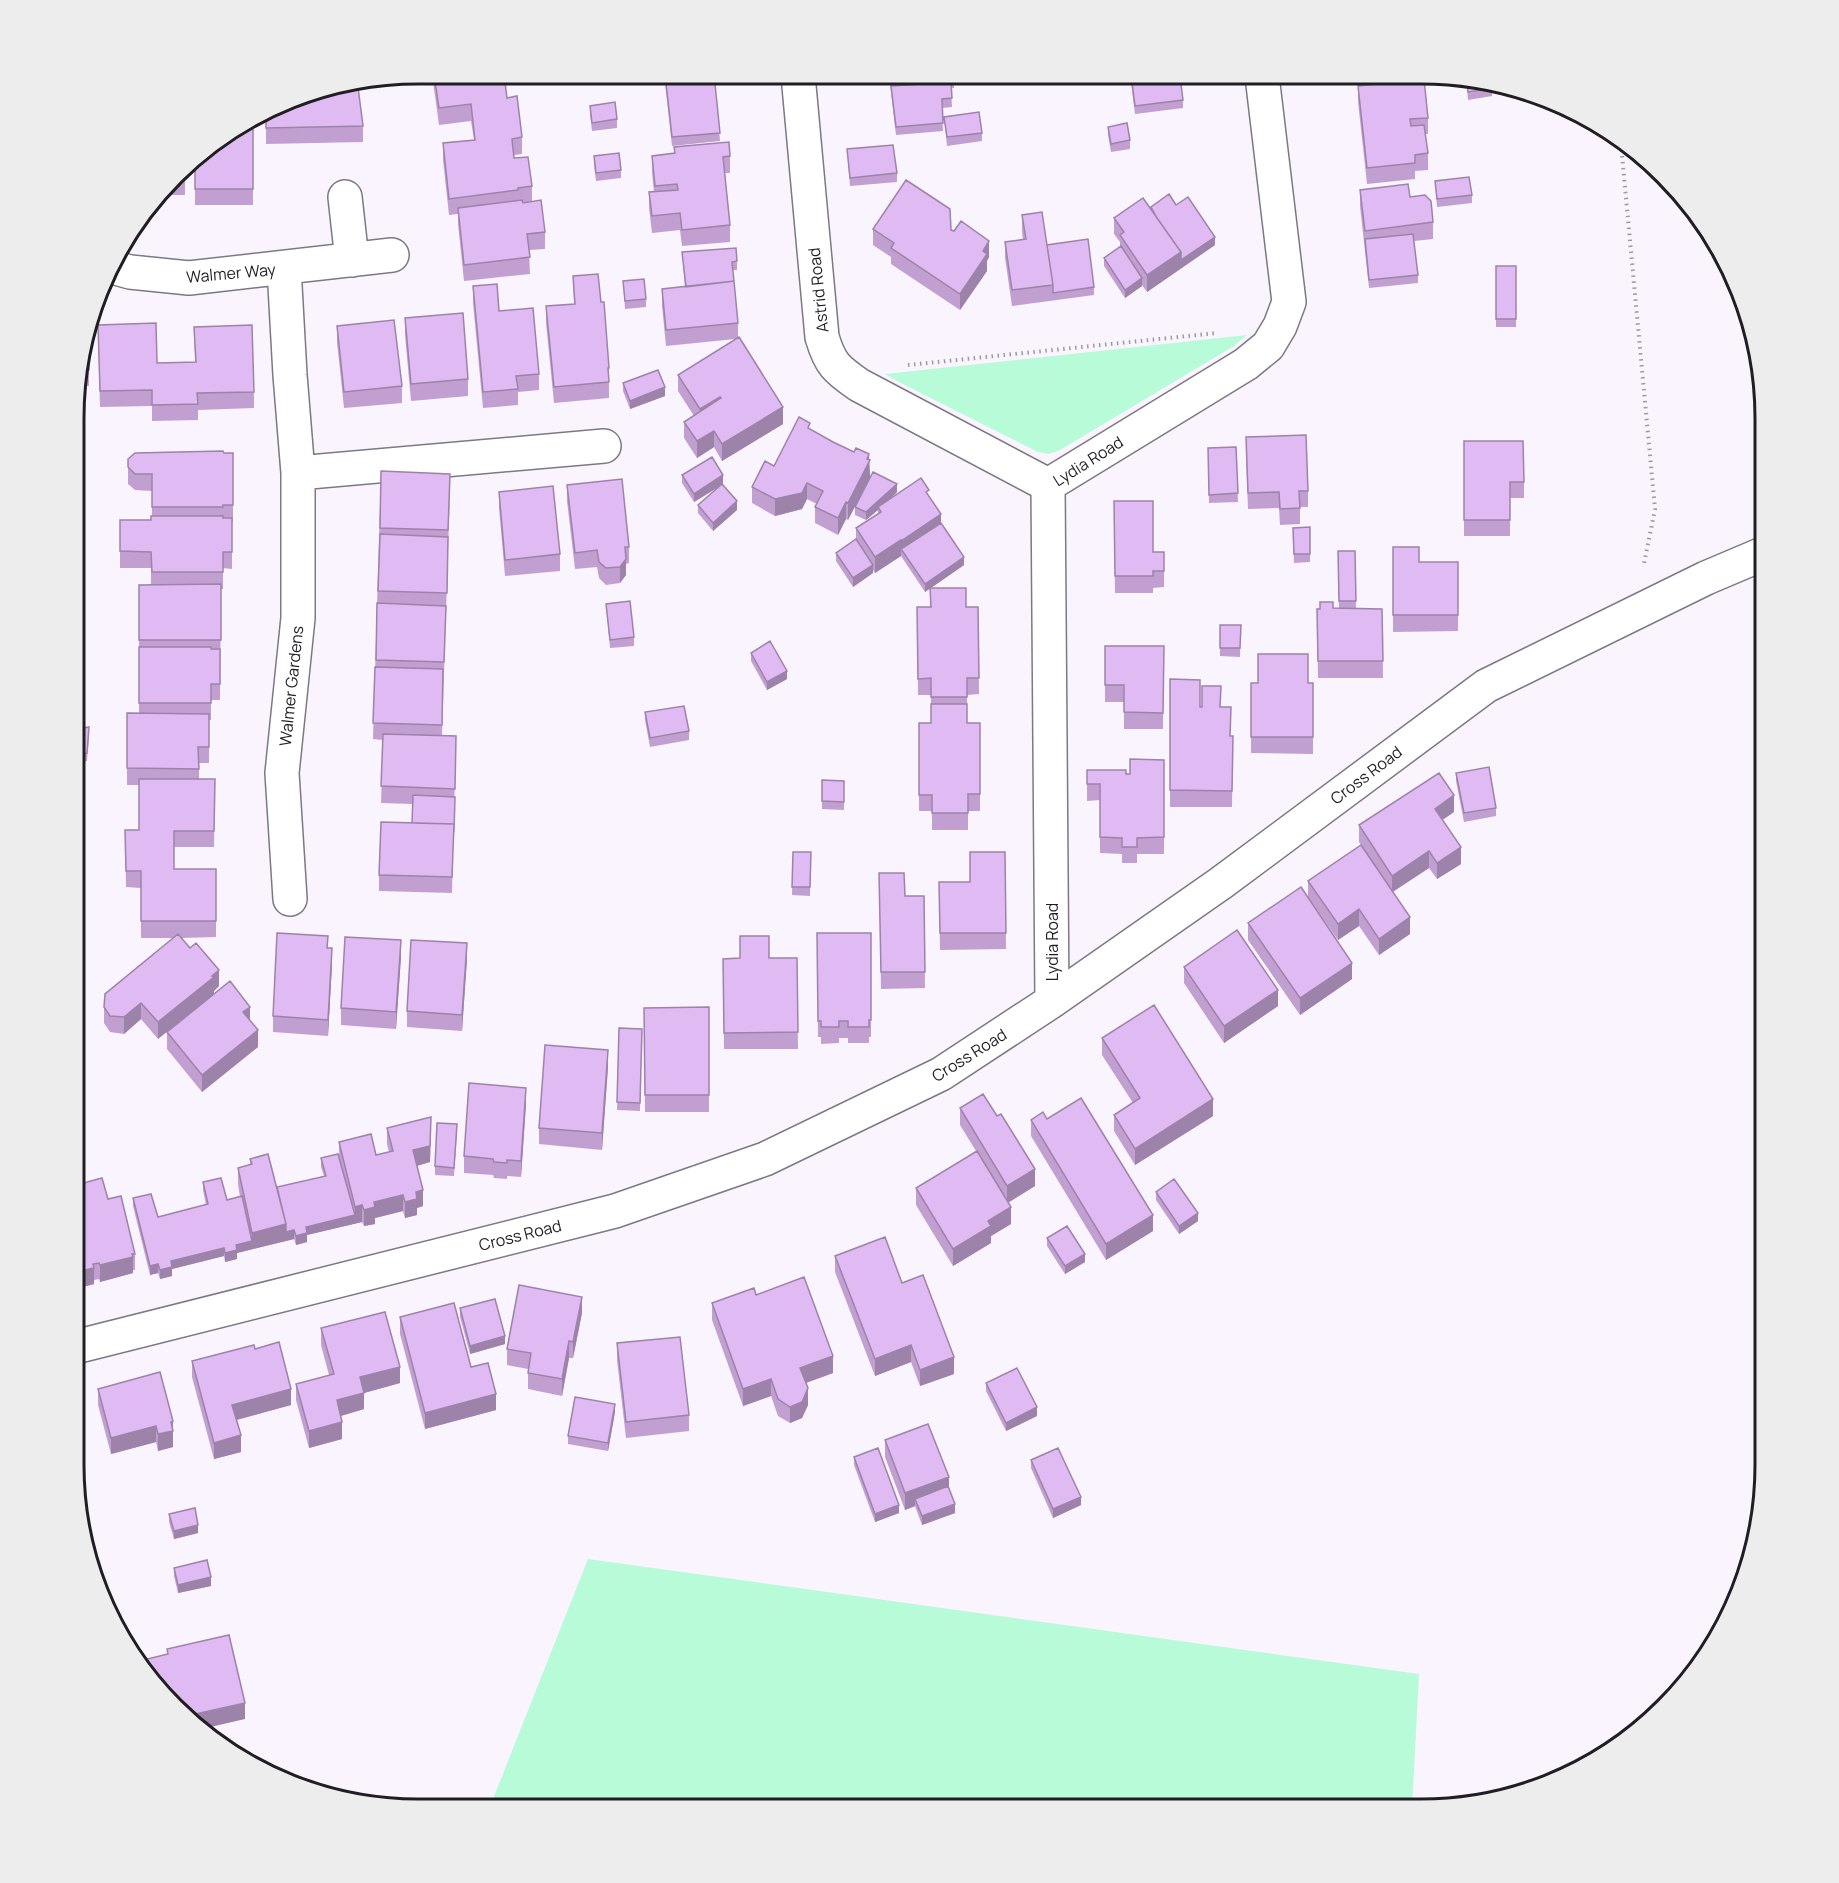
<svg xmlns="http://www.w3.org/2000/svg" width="1839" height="1883" viewBox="0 0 1839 1883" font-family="Manrope,sans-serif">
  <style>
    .green { fill: #b8fbd9 }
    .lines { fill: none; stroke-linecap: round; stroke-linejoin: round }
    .minor-casing { stroke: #7d7882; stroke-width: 36 }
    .path { stroke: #9d99a1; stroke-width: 4; stroke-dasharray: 1.5 4.5; stroke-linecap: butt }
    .minor { stroke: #fff; stroke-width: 33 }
    .wall { fill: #c1a0d1 }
    .shaded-wall { fill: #9d82aa }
    .building { fill: #e0baf3; stroke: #9d82aa; stroke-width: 1.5 }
    .labels { text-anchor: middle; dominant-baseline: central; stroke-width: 4.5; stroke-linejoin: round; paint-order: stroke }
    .street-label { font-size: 16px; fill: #201e22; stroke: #fff }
    .rim { fill: none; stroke: #201e22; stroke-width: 3 }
  </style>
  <rect width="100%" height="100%" fill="#f9f4fe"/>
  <path class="green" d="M1247,335L1234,346L1060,450L1049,454L1038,452L899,382L885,374Z
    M588,1559L1419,1674L1412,1809H489Z"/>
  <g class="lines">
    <g class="minor-casing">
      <path id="minor" d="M798,75L822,337C830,364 836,369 859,385L1048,485
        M345,197L352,260
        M112,267L130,272L189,278L392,255
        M284,268L290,375L298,473V618L282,773L290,899
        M298,473L604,446
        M1052,1001L1048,485L1246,364L1268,346L1280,326L1289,302L1262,76
        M75,1347L615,1211L765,1159L941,1074L1052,1001L1221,883L1486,686L1706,578L1765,553"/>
    </g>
    <path class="path" d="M1621,144L1655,509L1644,564
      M908,365L1217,333"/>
    <use href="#minor" class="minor"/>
  </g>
  <path class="wall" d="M432,74H504L507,98L522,137V154L514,155V158L532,186V201L545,232V249L529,250L530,274L464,281L458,224V214L449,215L443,160V143L474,140L471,121L439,125Z
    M664,74H714L720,141L672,146Z
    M889,75H954V88H951L952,107L942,108L943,131L896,135Z
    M1130,75L1180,76L1183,100V108L1135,114Z
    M1355,76H1399L1356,82Z
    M1466,76L1492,85V96L1468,100Z
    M1358,86L1428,118V134H1425L1428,153V170L1415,171V179L1367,184L1358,102Z
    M590,106L617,119V128L592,131L590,114Z
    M266,115L363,126V142L266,144Z
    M944,117L982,133V141L947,146Z
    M253,123V205H195V156Z
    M1108,127L1130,140V149L1111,152L1108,135Z
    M674,147L730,156V173H725L730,225V242L682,246L680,230L652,233L649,208V192H654L652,172V156L674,153Z
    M847,149L897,173V182L850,186Z
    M594,156L621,170V178L596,181L594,165Z
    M185,166V195H162Z
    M1435,181L1472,195V203L1437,207Z
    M1360,190L1410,197L1433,222V239L1414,241L1418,275V283L1369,288L1360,206Z
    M1176,205L1215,245L1147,292L1142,285V286L1125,298L1104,266V258L1120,247V242L1114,234V218L1151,209V207Z
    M1022,215L1047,245L1094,287V295L1012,306L1005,258V242L1023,240L1022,232Z
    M873,229L951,230L989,257L987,261V271L960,310L891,264V257L873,245Z
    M682,252L737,261V270H732L738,323V337L783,424L722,461L714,447L697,458L684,438V422L694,416L678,391V375L735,339L666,346L662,306V289L685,287Z
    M1496,266H1516V327H1496Z
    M598,274L609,384V398L554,403L546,323V306L574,304L573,276Z
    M623,281L646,299V307L625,309Z
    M473,286L499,311L539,374V390L518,392V405L483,408L473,303Z
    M405,318L468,379V396L411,401L405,335Z
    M98,325L157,363L195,362L194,327L254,392V408L198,410V420L152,421V406L100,407Z
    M337,326L402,386V403L344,408L337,342Z
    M80,351L89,370V386H80Z
    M623,383L665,396L630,409L623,391Z
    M810,430L869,460L870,477L848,520L846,519L838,535L815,523V507L817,504L807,499L802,509L775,516L752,503V487L774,466Z
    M1464,441L1524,482V498H1510V536H1464Z
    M1236,447L1238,502L1209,503L1208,448Z
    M224,453H233V522H232V569L223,568V589H221L220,700H211V720H209V763H199V779H215L214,847H174V869H216V937L181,938L219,986L158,1039L141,1019L124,1034L110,1032L104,1023V1007L174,938H141V888L126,887L125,830H139V785H127V713H139V585H151V568H120V520H151L152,516V491L135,490L128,484V459Z
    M1246,454L1308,491V507H1300V524L1280,525L1279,508L1248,509Z
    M381,471L450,490L442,735L456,736L452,893L379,891V875L412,823V804L381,803L383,740L373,739Z
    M682,475L723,484H722L737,510L713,531L698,513V505L722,485L694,502L682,483Z
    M567,485L629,547V563L626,564V575L620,583L606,585L599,578L597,567L575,569L567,501Z
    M499,492L560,554V571L505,576L499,508Z
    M897,492L890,499L929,497L941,523L964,565L931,588L966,607H978L979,694L967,695V723H980V811H968V830H932V811H919V723H931V695H918L917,607H930V588L925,592L901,556L875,573L873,570V573L853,587L836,561V553L856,539V528L878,514V510L866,520L855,515V507Z
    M1114,501L1153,552H1164V587L1153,588V593H1115Z
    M1310,527V562L1294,563L1293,528Z
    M1393,547L1419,562H1458V631L1393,632Z
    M1338,551H1355L1356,609H1382L1383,678H1318L1317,609L1339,608Z
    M606,604L634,637V646L610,648Z
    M1220,625H1241L1240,657L1220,656Z
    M1105,646H1164L1163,729H1124V702H1105Z
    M751,653L787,679L767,690L751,661Z
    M1170,679L1200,707H1221L1231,736H1233L1232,807H1170Z
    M1251,683H1313V754L1251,753Z
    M645,712L689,731V740L650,747L645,720Z
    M78,729L89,736L87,761L78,763Z
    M1164,760V854H1137V863H1122V854L1100,853V800L1087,801V770L1130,774Z
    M1456,773L1496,808V816L1464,822L1456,781Z
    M822,780L844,781V810L822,809Z
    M1454,812L1442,820L1461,864L1437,879L1429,868L1393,892L1410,934L1379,955L1359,926L1338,940L1308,897V881L1361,845L1359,842V825Z
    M793,852H811L810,896L792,895Z
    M1005,852L1006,949L940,950L939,882H970Z
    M879,873L905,896H924L925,988L881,989Z
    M1248,923L1352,979L1300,1015L1248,940Z
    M817,933L871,1020V1037H869V1043H848V1038H839V1043L821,1044V1037H818Z
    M328,948L332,965L328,1036L273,1032V1016Z
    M401,957L396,1029L341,1025V1008Z
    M797,958L798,1049H724L723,959Z
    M467,959L462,1031L407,1027V1011Z
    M1184,967L1278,1006L1224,1043L1184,983Z
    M709,1007V1112H645L644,1008Z
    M619,1028L642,1029L640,1111L617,1110Z
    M167,1032L258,1047L202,1092L167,1049Z
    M1102,1038L1213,1116L1135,1165L1114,1131V1115L1133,1103L1102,1055Z
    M608,1067L602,1150L539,1144V1128Z
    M526,1104L521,1177L507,1176V1179L494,1178L493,1175L464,1173V1156Z
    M960,1108L1035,1186L1008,1203L1011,1224L991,1236V1243L953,1266L916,1205V1188L976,1151L960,1125Z
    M1047,1119L1153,1231L1106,1260L1031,1136V1120Z
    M387,1128L431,1134L430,1162L417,1166L423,1206L417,1208V1215L405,1218L403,1211L375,1218V1224L364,1226L362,1222L307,1235V1242L296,1245L294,1239L237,1253V1259L225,1262L224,1256L172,1269V1276L160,1279L158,1273L150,1275L133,1206V1198L158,1217L206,1205L203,1190V1182L227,1200L240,1197L238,1184V1168L250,1164V1159L277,1187L324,1176L321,1167V1158H339V1142L376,1155L389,1152L387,1144Z
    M457,1132L454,1176L435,1175V1166Z
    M1156,1192L1198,1221L1179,1234L1156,1200Z
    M108,1199L135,1254V1270H133V1273L100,1282L99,1279L94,1280V1284L75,1289Z
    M1047,1238L1085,1262L1065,1274L1047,1246Z
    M835,1256L902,1283L954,1374L920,1386L911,1362L875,1376L835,1272Z
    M756,1295L833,1373L806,1383L808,1405L802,1418L790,1423L778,1416L771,1396L743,1406L712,1320V1303Z
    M460,1308L505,1344L470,1354L460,1317Z
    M582,1313L573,1358H569L562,1396L528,1389V1369L507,1365V1349Z
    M400,1317L471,1367L496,1410L425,1429L400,1334Z
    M321,1328L400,1383L364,1393V1409L341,1416L342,1439L309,1448L296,1400V1384L329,1375L321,1345Z
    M617,1343L689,1415V1431L626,1438L617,1360Z
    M255,1349L291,1405L237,1420L241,1452L214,1459L192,1377V1361Z
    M986,1383L1037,1416L1006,1431L986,1391Z
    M98,1389L173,1421V1447L158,1451L156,1442L111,1454L98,1405Z
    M615,1412L608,1451L568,1444V1436Z
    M885,1440L949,1489L955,1513L922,1525L915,1506L905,1510L885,1457Z
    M854,1457L899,1513L875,1522L854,1465Z
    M1031,1460L1081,1505L1053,1518L1031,1468Z
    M169,1514L198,1533L174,1539L169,1522Z
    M174,1568L211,1586L178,1593L174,1576Z"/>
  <path class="shaded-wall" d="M1215,237V245L1147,292V275L1181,252Z
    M989,241V257L987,261V271L960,310V294L983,251Z
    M1142,278V286L1125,298V290Z
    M665,387V396L630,409V401Z
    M720,397V413L700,425V409Z
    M783,407V424L722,461V444Z
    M714,431V447L697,458V441Z
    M869,454L870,477L848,520V503Z
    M723,475V484L694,502V494Z
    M807,483V499L802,509L775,516V499Z
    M897,484V492L879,509L878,507V510L866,520V512Z
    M737,501V510L713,531V523Z
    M846,502V519L838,535V518Z
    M941,514V531L901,549V541Z
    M901,540V556L875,573V557Z
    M964,557V565L925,592V584Z
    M626,559V575L620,583V567Z
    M873,565V573L853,587V578Z
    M787,671V679L767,690V682Z
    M1454,795V812L1435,825V809Z
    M1461,847V864L1437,879V863Z
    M1429,851V868L1392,892V876Z
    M1359,909V926L1338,940V924Z
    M1410,917V934L1379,955V939Z
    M401,940V957L396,1029V1012Z
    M467,943V959L462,1031V1015Z
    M332,948V965L328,1036V1020Z
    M1352,963V979L1300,1015V998Z
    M219,970V986L214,991V994L158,1039V1022Z
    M1278,990V1006L1224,1043V1026Z
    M141,1003V1019L124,1034V1017Z
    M250,1007V1023L243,1012Z
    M258,1030V1047L202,1092V1075Z
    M608,1050V1067L602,1150V1133Z
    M526,1088V1104L521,1177V1161Z
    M1213,1099V1116L1135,1165V1149Z
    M431,1117L430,1162L413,1167V1150Z
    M1035,1169V1186L1007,1203V1186Z
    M423,1190V1206L417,1208V1215L405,1218V1202L416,1192Z
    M403,1195V1211L375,1218V1224L364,1226V1210L374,1202Z
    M362,1205V1222L307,1235V1242L296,1245V1236L306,1227L355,1215V1207Z
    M1011,1207V1224L991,1236V1243L953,1266V1249L988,1221Z
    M1198,1213V1221L1179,1234V1226Z
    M1153,1215V1231L1106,1260V1244Z
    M286,1224V1241L237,1253V1259L225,1262V1253L236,1245L252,1241V1233Z
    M294,1230V1239L286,1241V1232Z
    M224,1248V1256L172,1269V1276L160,1279V1270L171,1261Z
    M1085,1254V1262L1065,1274V1266Z
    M133,1257V1273L100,1282V1265Z
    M158,1264V1273L150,1275V1266Z
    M94,1268V1284L75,1289V1272Z
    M582,1297V1313L573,1358V1342Z
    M505,1336V1344L470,1354V1346Z
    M569,1341V1358L562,1396V1379Z
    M911,1345V1362L875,1376V1359Z
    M833,1356V1373L800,1385V1368Z
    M954,1357V1374L920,1386V1370Z
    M400,1367V1383L364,1393V1409L337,1417V1400L360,1377Z
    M771,1379V1396L743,1406V1389Z
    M808,1388V1405L802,1418L790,1423V1407Z
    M291,1389V1405L232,1421V1405Z
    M496,1394V1410L425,1429V1413Z
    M615,1404V1412L608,1451V1443Z
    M1037,1407V1416L1006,1431V1423Z
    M173,1421V1447L158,1451V1434L171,1422Z
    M342,1422V1439L309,1448V1431Z
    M156,1426V1442L111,1454V1438Z
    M241,1435V1452L214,1459V1443Z
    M949,1477V1493L915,1499V1506L905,1510V1493Z
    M1081,1497V1505L1053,1518V1509Z
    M955,1504V1513L922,1525V1516Z
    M899,1505V1513L875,1522V1514Z
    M198,1525V1533L174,1539V1531Z
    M211,1577V1586L178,1593V1585Z
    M245,1703V1719L206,1728L191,1715Z"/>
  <path class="building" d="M434,74H504L507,98L517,96L522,137L512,139L514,158L528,157L532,186L518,188V190L449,199L443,143L475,140L471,104L439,108Z
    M665,74H714L720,133L672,137Z
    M891,75H920L891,78Z
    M1131,75L1180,76L1183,100L1135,106Z
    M1466,77L1492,85V88L1468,92Z
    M1424,79L1428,118L1410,119L1411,126L1424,125L1428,153L1415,155V163L1367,168L1358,86Z
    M951,82L952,98L942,99L943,123L896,127L891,86Z
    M335,87H358L363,126L266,128V115L307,92Z
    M615,102L617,119L592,123L590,106Z
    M979,112L982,133L947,137L944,117Z
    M253,123V189H195V156Z
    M1127,123L1130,140L1111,144L1108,127Z
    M729,142L730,156L723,157L730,225L682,230L680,213L652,216L649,192L678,190L677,184L655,186L652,156L675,153L674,147Z
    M893,145L897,173L850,178L847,149Z
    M619,153L621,170L596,173L594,156Z
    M185,166V178H175Z
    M1469,177L1472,195L1437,199L1435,181Z
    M906,180L950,209L951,230L954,231L961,221L989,241L983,251L987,254L960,294L891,248L894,243L873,229Z
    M1408,184L1410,197L1425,195L1431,201L1433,222L1365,231L1360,190Z
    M1169,194L1176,205L1188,197L1215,237L1181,260V252L1157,218L1151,207Z
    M1143,198L1181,252L1147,275L1120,235L1124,232L1114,218Z
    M522,200L523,203L541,200L545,232L527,234L530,257L464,265L458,208Z
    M1042,212L1053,285L1012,290L1005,242L1026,239L1022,215Z
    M1413,234L1418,275L1369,280L1365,239Z
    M1088,239L1094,287L1053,293V285L1047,245Z
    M1121,246L1142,278L1125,290L1104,258Z
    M736,248L737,261L732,262L734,281L686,287L682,252Z
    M1496,266H1516V319H1496Z
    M598,274L601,302H604L609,368H608L609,382L554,387L546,306L575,304L573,276Z
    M644,279L646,299L625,301L623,281Z
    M734,281L738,323L666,330L662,289Z
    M497,284L499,311L533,308L539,374L516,376L518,389L483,392L473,286Z
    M463,313L468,379L411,384L405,318Z
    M394,320L402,386L344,392L337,326Z
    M156,323L157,363L196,362L194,327L252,325L254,392L197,393L198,404L152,405V390L100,391L98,325Z
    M88,329L89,370H80V351Z
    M739,337L783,407L722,444L714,431L697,441L684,422L721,398L720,397L700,409L678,375Z
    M658,370L665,387L630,401L623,383Z
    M799,417L810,423L808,428L833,442L854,452L856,448L869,454L867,459L870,460L848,503L846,502L838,518L815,507L823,491L807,483L802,493L775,499L752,487L765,461L774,466Z
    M1306,435L1308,491H1299L1300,508L1280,509L1279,492L1248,493L1246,437Z
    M1464,441H1523L1524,482H1510V520H1464Z
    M1236,447L1238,493L1209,495L1208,448Z
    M223,451L224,453H233V505H223V507H152V474H135L128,467V459L135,453Z
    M712,457L723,475L694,494L682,475Z
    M381,471L450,474L448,530L380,528Z
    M873,472L897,484L866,512L855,507Z
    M921,478L929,490L926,492L941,514L901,541V540L875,557L856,528L881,512L878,507Z
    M622,479L629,547H625L626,559L620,567L606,568L599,562L597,550L575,553L567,485Z
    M722,484L737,501L713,523L698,505Z
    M553,486L560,554L505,560L499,492Z
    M1114,501H1153V552H1164V571H1153V576H1115Z
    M151,516H223V518H232V552H223V572H152L151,552L120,551V520H151Z
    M941,523L964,557L925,584L901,549Z
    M1310,527V554H1294L1293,528Z
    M380,534L448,537L447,593L378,591Z
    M856,539L873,565L853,578L836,553Z
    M1393,547H1419V562H1458V615H1393Z
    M1338,551H1355L1356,601H1339Z
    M221,584V640H139V585Z
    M930,588H966V607H978L979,678H967V697H931V678L918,679L917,607H931Z
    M630,601L634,637L610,640L606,604Z
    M1320,602H1333V608L1382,609L1383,661H1318L1317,609H1320Z
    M377,603L446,606L444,662L376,660Z
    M1220,625H1241L1240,648H1220Z
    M770,641L787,671L767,682L751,653Z
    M1105,646H1164L1163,713L1124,712V685H1105Z
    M139,647H211V649H220V684H211V703H139Z
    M1258,654H1308V683H1313V737H1251V683H1258Z
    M375,667L443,669L442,725L373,723Z
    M1170,679L1200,680V707H1202V686H1221L1220,707H1231L1230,736H1233L1232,791L1170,790Z
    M931,704H967V723H980V794H968V813H932V795H919V723H931Z
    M684,706L689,731L650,738L645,712Z
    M127,713L209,714V747H198L199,769L127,768Z
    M89,727L87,753L78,754V729Z
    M383,734L456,736L455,789L381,786Z
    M1130,759L1164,760V837L1137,838V847H1122V838L1100,837V784H1087V770H1126V774H1130Z
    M1489,767L1496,808L1464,813L1456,773Z
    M1439,773L1454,795L1435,809L1461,847L1437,863L1429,851L1392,876L1359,825Z
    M139,779H215L214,831H174V869H216V921H141V871H126L125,830H139Z
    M822,780L844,781V802L822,801Z
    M413,795L455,797L454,832V824L412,823Z
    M381,822L454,824L452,877L379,875Z
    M1361,845L1410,917L1379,939L1359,909L1338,924L1308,881Z
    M793,852H811L810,887H792Z
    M970,852H1005L1006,933H940L939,882H970Z
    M879,873H904L905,896H924L925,972H881Z
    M1301,887L1352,963L1300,998L1248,923Z
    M1237,930L1278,990L1224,1026L1184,967Z
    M277,933L328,936L327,948H332L328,1020L273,1016Z
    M817,933H871V1020H869V1027H848V1021H839V1027H821V1021H818Z
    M178,934L190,948L196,943L219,970L212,976L214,977L158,1022L141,1003L124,1017L110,1016L104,1007L105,994Z
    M740,936H769V958H797L798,1032L724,1033L723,959L740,958Z
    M345,937L401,940L396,1012L341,1008Z
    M411,940L467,943L462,1015L407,1011Z
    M230,981L250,1007L243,1012L258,1030L202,1075L167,1032Z
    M1154,1005L1213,1099L1135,1149L1114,1115L1140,1098L1102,1038Z
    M709,1007V1095H645L644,1008Z
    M619,1028L642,1029L640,1103L617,1102Z
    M545,1045L608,1050L602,1133L539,1128Z
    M469,1083L526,1088L521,1161L507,1160V1163L494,1162L493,1159L464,1156Z
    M983,1094L997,1116L1001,1114L1035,1169L1007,1186L960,1108Z
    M1081,1098L1153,1215L1106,1244L1031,1120L1043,1112L1047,1119Z
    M431,1117L430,1146L413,1150L423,1190L416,1192L417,1199L405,1202L403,1195L374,1202L375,1207L364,1210L362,1205L355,1207L339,1142L371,1134L376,1155L393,1151L387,1128Z
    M437,1123L457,1124L454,1168L435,1166Z
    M977,1151L1011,1207L988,1221L991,1226L953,1249L916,1188Z
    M268,1154L286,1224L252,1233L238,1168L252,1164L250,1159Z
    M338,1154L355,1215L306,1227L307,1233L296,1236L294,1230L286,1232V1224L277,1187L326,1176L321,1158Z
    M102,1178L108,1199L121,1196L135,1254H132L133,1257L100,1265L99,1263L93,1264L94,1268L75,1272L76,1185Z
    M221,1178L227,1200L242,1196L252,1241L236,1245L237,1250L225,1253L224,1248L171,1261L172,1267L160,1270L158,1264L150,1266L133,1198L151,1194L158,1217L208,1204L203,1182Z
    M1174,1179L1198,1213L1179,1226L1156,1192Z
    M1067,1226L1085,1254L1065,1266L1047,1238Z
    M885,1237L902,1283L923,1275L954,1357L920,1370L911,1345L875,1359L835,1256Z
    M804,1277L833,1356L800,1368L808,1388L802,1402L790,1407L778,1399L771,1379L743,1389L712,1303L754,1288L756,1295Z
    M519,1285L582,1297L573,1342L569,1341L562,1379L528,1373L531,1353L507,1349Z
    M495,1299L505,1336L470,1346L460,1308Z
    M454,1303L471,1367L488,1363L496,1394L425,1413L400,1317Z
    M385,1312L400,1367L360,1377L364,1393L337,1400L342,1422L309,1431L296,1384L334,1374L321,1328Z
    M680,1337L689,1415L626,1422L617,1343Z
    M279,1342L291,1389L232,1405L241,1435L214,1443L192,1361L254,1345L255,1349Z
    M1017,1368L1037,1407L1006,1423L986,1383Z
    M160,1372L173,1421L171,1422L173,1431L158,1434L156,1426L111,1438L98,1389Z
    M575,1397L615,1404L608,1443L568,1436Z
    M928,1424L949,1477L905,1493L885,1440Z
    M878,1448L899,1505L875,1514L854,1457Z
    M1058,1448L1081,1497L1053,1509L1031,1460Z
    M948,1486L955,1504L922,1516L915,1499Z
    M195,1508L198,1525L174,1531L169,1514Z
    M207,1560L211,1577L178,1585L174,1568Z
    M229,1635L245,1703L191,1715L145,1674L141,1668L139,1661L168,1654L167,1649Z"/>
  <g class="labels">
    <g class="street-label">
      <text transform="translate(231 273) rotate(-5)">Walmer Way</text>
      <text transform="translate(818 290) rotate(-96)">Astrid Road</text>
      <text transform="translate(1088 461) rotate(-32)">Lydia Road</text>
      <text transform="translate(291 686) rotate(-84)">Walmer Gardens</text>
      <text transform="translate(1366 775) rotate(-37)">Cross Road</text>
      <text transform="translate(1052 942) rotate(-90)">Lydia Road</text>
      <text transform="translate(969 1055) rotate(-32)">Cross Road</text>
      <text transform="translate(520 1235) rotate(-14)">Cross Road</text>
    </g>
  </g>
  <path d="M0 0H1839V1883H0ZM418 84H1421A334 334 0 0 1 1755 418V1465A334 334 0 0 1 1421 1799H418A334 334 0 0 1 84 1465V418A334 334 0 0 1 418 84Z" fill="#ededed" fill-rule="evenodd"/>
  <path class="rim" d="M418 84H1421A334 334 0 0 1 1755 418V1465A334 334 0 0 1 1421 1799H418A334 334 0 0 1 84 1465V418A334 334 0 0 1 418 84Z"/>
</svg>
